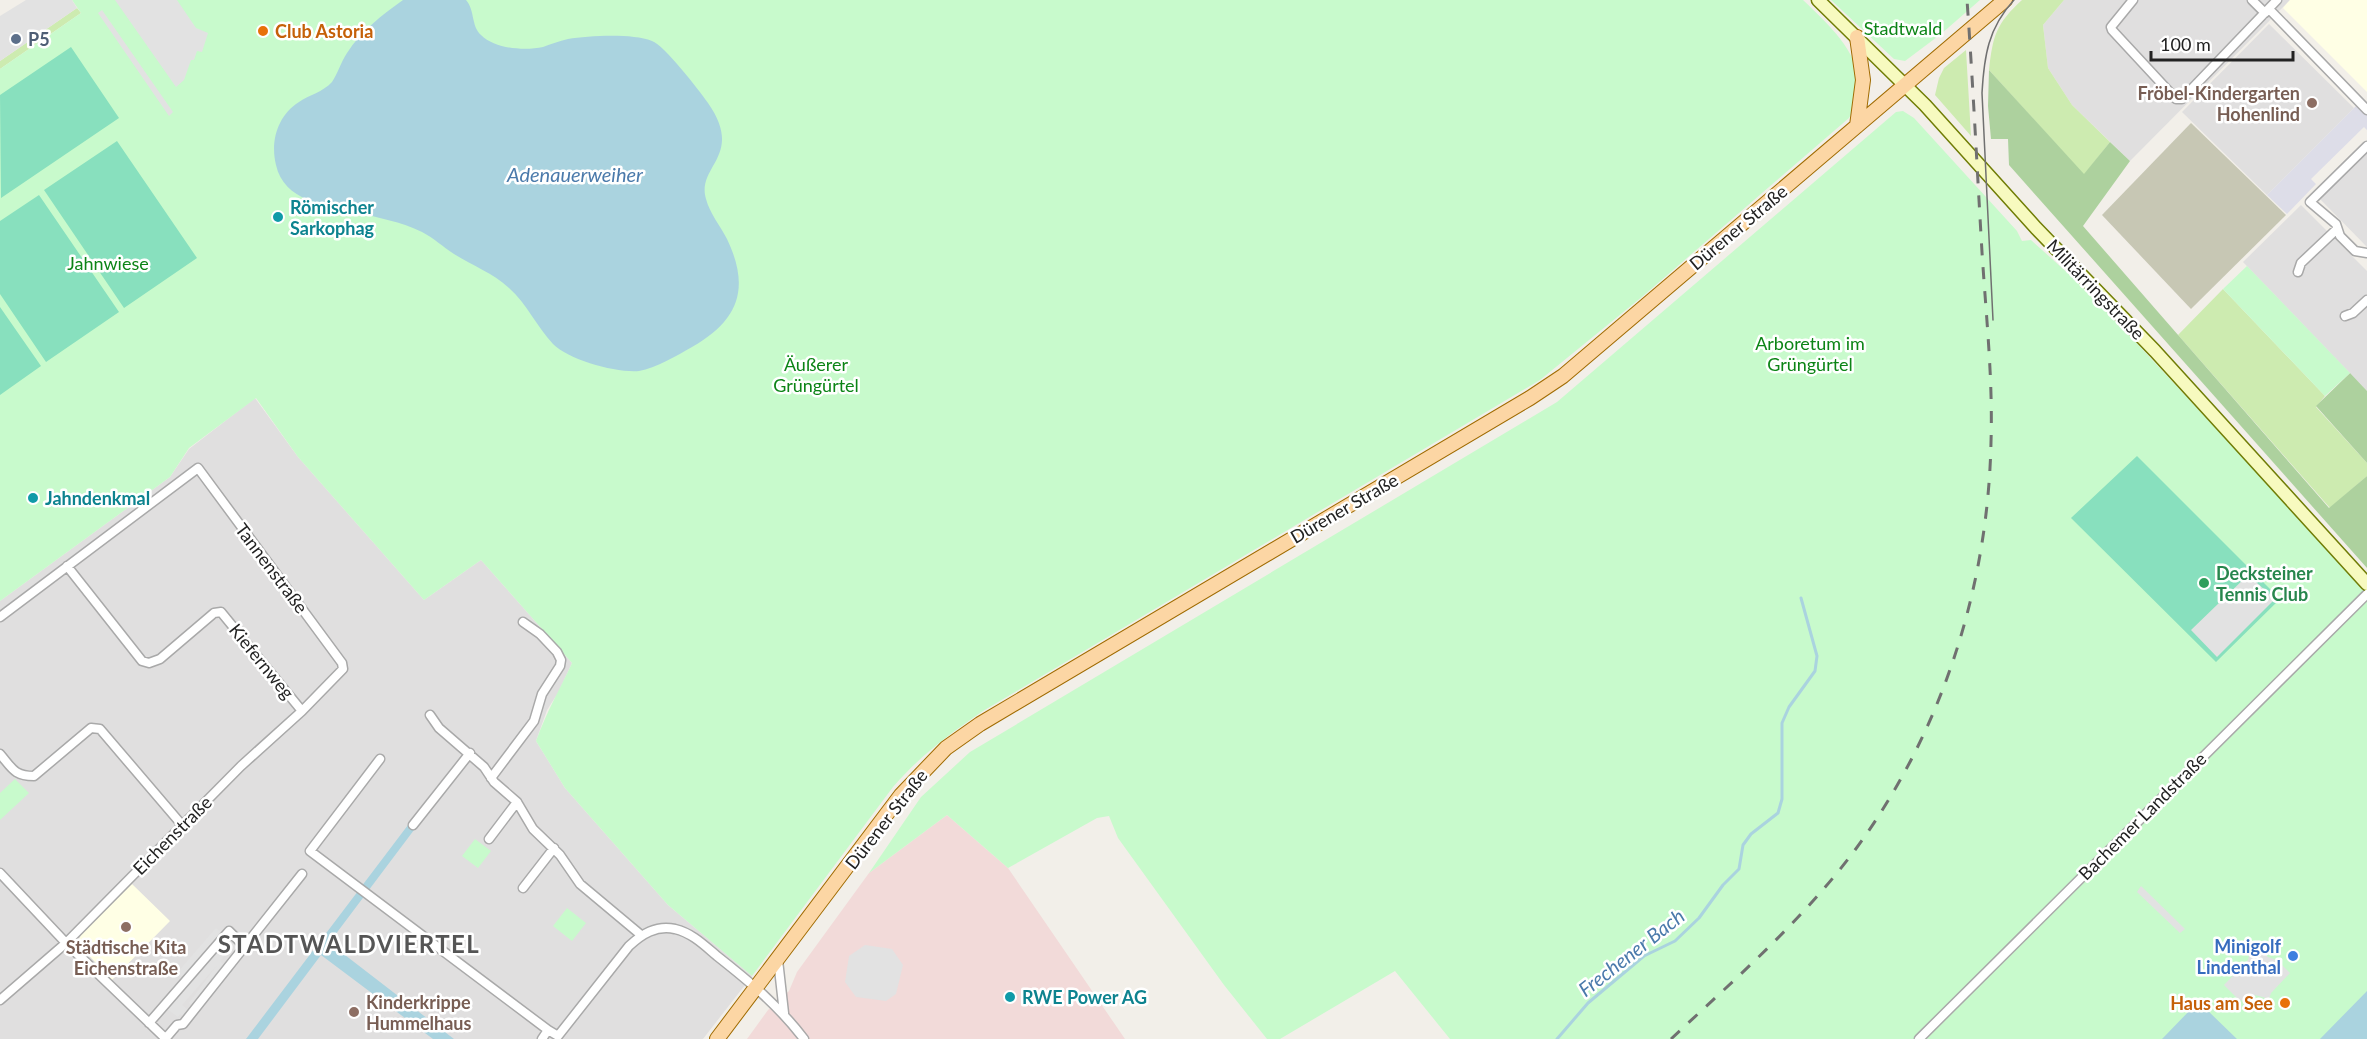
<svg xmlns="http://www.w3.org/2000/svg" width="2367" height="1039" viewBox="0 0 2367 1039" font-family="Lato,sans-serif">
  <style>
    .residential { fill: #e0dfdf }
    .commercial { fill: #f2dad9 }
    .education { fill: #ffffe5 }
    .construction { fill: #c7c7b4 }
    .grass { fill: #cdebb0 }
    .forest { fill: #add19e }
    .park { fill: #c8facc }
    .pitch { fill: #88e0be }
    .parking { fill: #e2e2e2 }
    .plaza { fill: #dddde8 }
    .water { fill: #aad3df }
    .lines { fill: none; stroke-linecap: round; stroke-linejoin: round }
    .stream { stroke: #aad3df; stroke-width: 3 }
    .minor-casing { stroke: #a9a9a9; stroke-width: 11 }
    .secondary-casing { stroke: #707d05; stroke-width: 15 }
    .primary-casing { stroke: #a06b00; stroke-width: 16 }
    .minor { stroke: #fff; stroke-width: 8 }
    .secondary { stroke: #f7fabf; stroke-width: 12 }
    .primary { stroke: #fcd6a4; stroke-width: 14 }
    .tram { stroke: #707070; stroke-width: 1.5 }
    .rail { stroke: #707070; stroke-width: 3; stroke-dasharray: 12 12; stroke-linecap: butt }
    .food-dot { fill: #e8710a; stroke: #fff; stroke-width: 2 }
    .service-dot { fill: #5c6f8a; stroke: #fff; stroke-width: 2 }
    .education-dot { fill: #8d6e63; stroke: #fff; stroke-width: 2 }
    .culture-dot { fill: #0f9aa8; stroke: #fff; stroke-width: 2 }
    .leisure-dot { fill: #2e9e5b; stroke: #fff; stroke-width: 2 }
    .shop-dot { fill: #3f7fe0; stroke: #fff; stroke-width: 2 }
    .labels { text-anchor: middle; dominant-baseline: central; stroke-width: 5; stroke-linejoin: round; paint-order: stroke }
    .park-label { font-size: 18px; fill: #0c8416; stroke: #fff }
    .food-label { font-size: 18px; font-weight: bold; fill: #c56008; stroke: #fff; text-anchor: start }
    .service-label { font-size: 18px; font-weight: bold; fill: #4e5e75; stroke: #fff; text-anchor: start }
    .education-label { font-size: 18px; font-weight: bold; fill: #785e54; stroke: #fff; text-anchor: end }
    .culture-label { font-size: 18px; font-weight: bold; fill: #0d838f; stroke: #fff; text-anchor: start }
    .street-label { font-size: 18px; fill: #222; stroke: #fff }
    .leisure-label { font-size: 18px; font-weight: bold; fill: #27864d; stroke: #fff; text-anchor: start }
    .shop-label { font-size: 18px; font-weight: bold; fill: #366cbe; stroke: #fff; text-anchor: end }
    .water-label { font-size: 20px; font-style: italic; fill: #4a7aab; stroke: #fff }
    .district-label { font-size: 24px; font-weight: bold; letter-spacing: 1.5px; fill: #555; stroke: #fff }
  </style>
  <rect width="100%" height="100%" fill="#f2efe9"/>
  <path class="residential" d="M2064,0H2290L2130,161L2072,105L2048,68L2043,25Z
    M2269,24L2354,108L2267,195L2182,112Z
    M2367,151V247L2320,199Z
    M2301,205L2367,271V391L2243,262Z
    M255,398L298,457L424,600L481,560L572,663L558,693L547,710L536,741L565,788L668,905L752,976L703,1039H0V601L170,477L189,449Z"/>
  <path class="commercial" d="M947,815L1008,868L1125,1039H747L768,1010L789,991L797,972L869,873Z"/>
  <path class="education" d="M2290,0H2367V92L2283,8Z
    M132,884L170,921L112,980L79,945L78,941L82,933Z"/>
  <path class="construction" d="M2191,123L2286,215L2191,309L2102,215Z"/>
  <path class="grass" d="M2022,0H2064L2043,25L2048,68L2072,105L2110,142L2084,175L1989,70C1993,35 1996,24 2022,0Z
    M77,8L81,13L0,69V61Z
    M1966,50L1971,136L1935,95L1939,78L1944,68Z
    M2223,289L2325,396L2316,407L2367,463V476L2330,508L2178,335Z"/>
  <path class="forest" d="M1989,70L2084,174L2110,142L2130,161L2083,226L2329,508L2367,476V568L2009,165L2008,139H1991L1988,106Z
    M2350,373L2367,391V463L2316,406Z"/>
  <path class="park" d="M72,0H1803C1836,32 1878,68 1849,118L1643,296L1540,380L983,711C948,735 920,756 893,787L752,976L668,905L565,788L536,741C546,713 560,689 572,663L481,560L424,600L298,457L256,398L189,448L170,477L0,601V69L81,13Z
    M1831,0H1980L1941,34L1905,61L1894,59Z
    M1903,111L1914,118L2017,231L2022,241L2031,240L2092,295L2322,543L2367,595V1039H1450L1395,971L1280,1039H1267L1224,985L1118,838L1109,816L1097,818L1008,868L947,815L869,873L921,797L970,752L1557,402L1896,112Z
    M2247,266L2350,373L2325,396L2223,289Z
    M15,779L29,793L0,820V793Z
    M475,839L491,851L478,868L462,856Z
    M567,908L586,923L572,941L553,926Z"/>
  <path class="pitch" d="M71,47L119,118L1,198L0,95Z
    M117,141L197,258L124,308L44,190Z
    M39,195L119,312L46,362L0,294V221Z
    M0,307L41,366L0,395Z
    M2137,456L2280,599L2216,662L2071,518Z"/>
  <path class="parking" d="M26,0H72L77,8L0,61V16Z
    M115,0H177L196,28L208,33L202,52L197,51L194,60H191L184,80L176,87Z
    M102,10L173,112L169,116L98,13Z
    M2248,575L2275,599L2217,657L2191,630Z
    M2141,886L2185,929L2180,933L2137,892Z
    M216,928L221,932L182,977L177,973Z
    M2247,937L2268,957L2277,960L2290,973L2271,993L2269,999L2255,995L2248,1001L2239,1000L2224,985L2248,960L2249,956L2239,945Z
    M228,938L235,944L220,961L223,964L192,1005L189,1003L217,965L182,1005L188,1010L183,1016L180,1014L178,1017L167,1009Z
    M865,945L892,949L903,965L896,994L886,1001L856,997L845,982L849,956Z"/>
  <path class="plaza" d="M2357,105L2367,114V130L2364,127L2311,179L2316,184L2287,214L2267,195Z"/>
  <path class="water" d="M403,0H466C475,10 471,26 481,35C495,49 525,51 543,47C551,44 559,41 568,39C589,36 631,33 652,41C664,45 699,90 708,103C745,156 696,166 706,199C710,214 720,225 727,239C751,289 738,321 692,347C676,356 656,368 639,371C616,373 569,360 553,344C537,327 527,304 509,288C493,273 473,266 454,254C443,247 434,238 422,232C402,222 376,217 354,212C324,205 284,201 276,165C270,141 278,115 299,102C309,95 323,92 332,82C338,73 341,62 347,53C361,31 382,15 403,0Z
    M408,825L414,830L326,947L329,949L332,945L454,1039H433L321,955L258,1039H246Z
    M2367,991V1039H2320Z
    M2198,1005L2206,1009L2237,1039H2162L2193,1007Z"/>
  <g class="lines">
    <path class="stream" d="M1557,1039L1588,1003L1644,956L1675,941L1699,918L1723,885L1739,869L1743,845L1751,834L1778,813L1782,799V723L1789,707L1815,671L1817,656L1801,598"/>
    <g class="minor-casing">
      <path id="minor" d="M2133,0L2111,27L2112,30L2176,99H2182L2277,0
        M2252,0L2265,13
        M2269,9L2367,110
        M2367,146L2310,202L2336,224L2340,236L2355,251L2367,253
        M2298,272L2301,263L2337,229
        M2345,316L2353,313L2367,300
        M67,566L142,661L149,663L160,659L214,613L221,612L302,711
        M0,617L198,468L342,663L343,669L302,711L241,766L66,943L0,1000
        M430,715L439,728L484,767L494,782L517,802L533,829L560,855L580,884L641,935
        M0,754C12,768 14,776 34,776L91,728L100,729L182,825
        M380,759L310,851L548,1030
        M491,778L534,721L542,694L560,666L561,660L557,652L540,634L523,622
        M413,825L470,753
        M489,839L517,802
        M0,873L66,943L165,1038
        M523,888L554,848
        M778,960L784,1013
        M149,1023L229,931L244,946
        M165,1039L177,1025L183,1024L302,874
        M542,1039L548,1030L558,1036L629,946C642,934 656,925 675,929C692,933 704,945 717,956C750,982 779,1006 804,1039
        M1919,1039L2367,594"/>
    </g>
    <g class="secondary-casing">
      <path id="secondary" d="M1818,0L1925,105L2036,228L2155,351L2367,584"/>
    </g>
    <g class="primary-casing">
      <path id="primary" d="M1857,126L1863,80L1857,37
        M717,1039L901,795L946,748L980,724L1530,398L1563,376L2005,0"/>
    </g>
    <use href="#minor" class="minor"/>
    <use href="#secondary" class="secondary"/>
    <use href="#primary" class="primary"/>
    <path class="tram" d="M1993,320L1982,93C1984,57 1988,28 2014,0"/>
    <path class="rail" d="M1671,1039C1735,979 1802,921 1855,850C1942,732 1988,588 1991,442C1993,379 1986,315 1982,252C1977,168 1973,84 1967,0"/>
  </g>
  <g class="food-dot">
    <circle cx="263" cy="31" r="6"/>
    <circle cx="2285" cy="1003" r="6"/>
  </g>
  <circle class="service-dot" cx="16" cy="39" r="6"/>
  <g class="education-dot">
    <circle cx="2312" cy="103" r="6"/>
    <circle cx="126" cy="927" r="6"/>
    <circle cx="354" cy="1012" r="6"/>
  </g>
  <g class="culture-dot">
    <circle cx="278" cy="217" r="6"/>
    <circle cx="33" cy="498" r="6"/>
    <circle cx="1010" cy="997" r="6"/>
  </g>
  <circle class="leisure-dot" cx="2204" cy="583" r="6"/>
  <circle class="shop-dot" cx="2293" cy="956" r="6"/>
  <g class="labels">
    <g class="park-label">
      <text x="1903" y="28">Stadtwald</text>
      <text x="108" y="263">Jahnwiese</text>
      <text x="1810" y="343">Arboretum im<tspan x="1810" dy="21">Grüngürtel</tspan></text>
      <text x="816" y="364">Äußerer<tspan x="816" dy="21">Grüngürtel</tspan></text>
    </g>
    <g class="food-label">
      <text x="275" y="31">Club Astoria</text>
      <text x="2273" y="1003" text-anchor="end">Haus am See</text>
    </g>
    <g class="service-label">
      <text x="28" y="39">P5</text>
    </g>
    <g class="education-label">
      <text x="2300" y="93">Fröbel-Kindergarten<tspan x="2300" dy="21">Hohenlind</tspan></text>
      <text x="126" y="947" text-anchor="middle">Städtische Kita<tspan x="126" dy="21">Eichenstraße</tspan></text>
      <text x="366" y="1002" text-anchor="start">Kinderkrippe<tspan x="366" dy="21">Hummelhaus</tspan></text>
    </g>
    <g class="culture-label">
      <text x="290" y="207">Römischer<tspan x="290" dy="21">Sarkophag</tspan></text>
      <text x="45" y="498">Jahndenkmal</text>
      <text x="1022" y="997">RWE Power AG</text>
    </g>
    <g class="street-label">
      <text transform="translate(1738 227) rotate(-40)">Dürener Straße</text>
      <text transform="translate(2096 289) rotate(46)">Militärringstraße</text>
      <text transform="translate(1344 508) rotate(-30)">Dürener Straße</text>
      <text transform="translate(272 568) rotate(53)">Tannenstraße</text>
      <text transform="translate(262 661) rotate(51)">Kiefernweg</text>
      <text transform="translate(2142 816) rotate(-45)">Bachemer Landstraße</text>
      <text transform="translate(886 819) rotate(-52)">Dürener Straße</text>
      <text transform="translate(172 835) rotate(-45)">Eichenstraße</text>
    </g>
    <g class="leisure-label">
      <text x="2216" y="573">Decksteiner<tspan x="2216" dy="21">Tennis Club</tspan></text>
    </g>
    <g class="shop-label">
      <text x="2281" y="946">Minigolf<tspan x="2281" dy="21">Lindenthal</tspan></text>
    </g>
    <g class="water-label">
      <text x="575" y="174">Adenauerweiher</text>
      <text transform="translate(1631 952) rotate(-38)">Frechener Bach</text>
    </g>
    <g class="district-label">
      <text x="349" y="943">STADTWALDVIERTEL</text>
    </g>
  </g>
  <path d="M2151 51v9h142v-9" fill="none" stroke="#222222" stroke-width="3"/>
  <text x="2160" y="51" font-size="18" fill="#222222" stroke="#ffffff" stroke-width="4.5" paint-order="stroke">100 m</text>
</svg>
